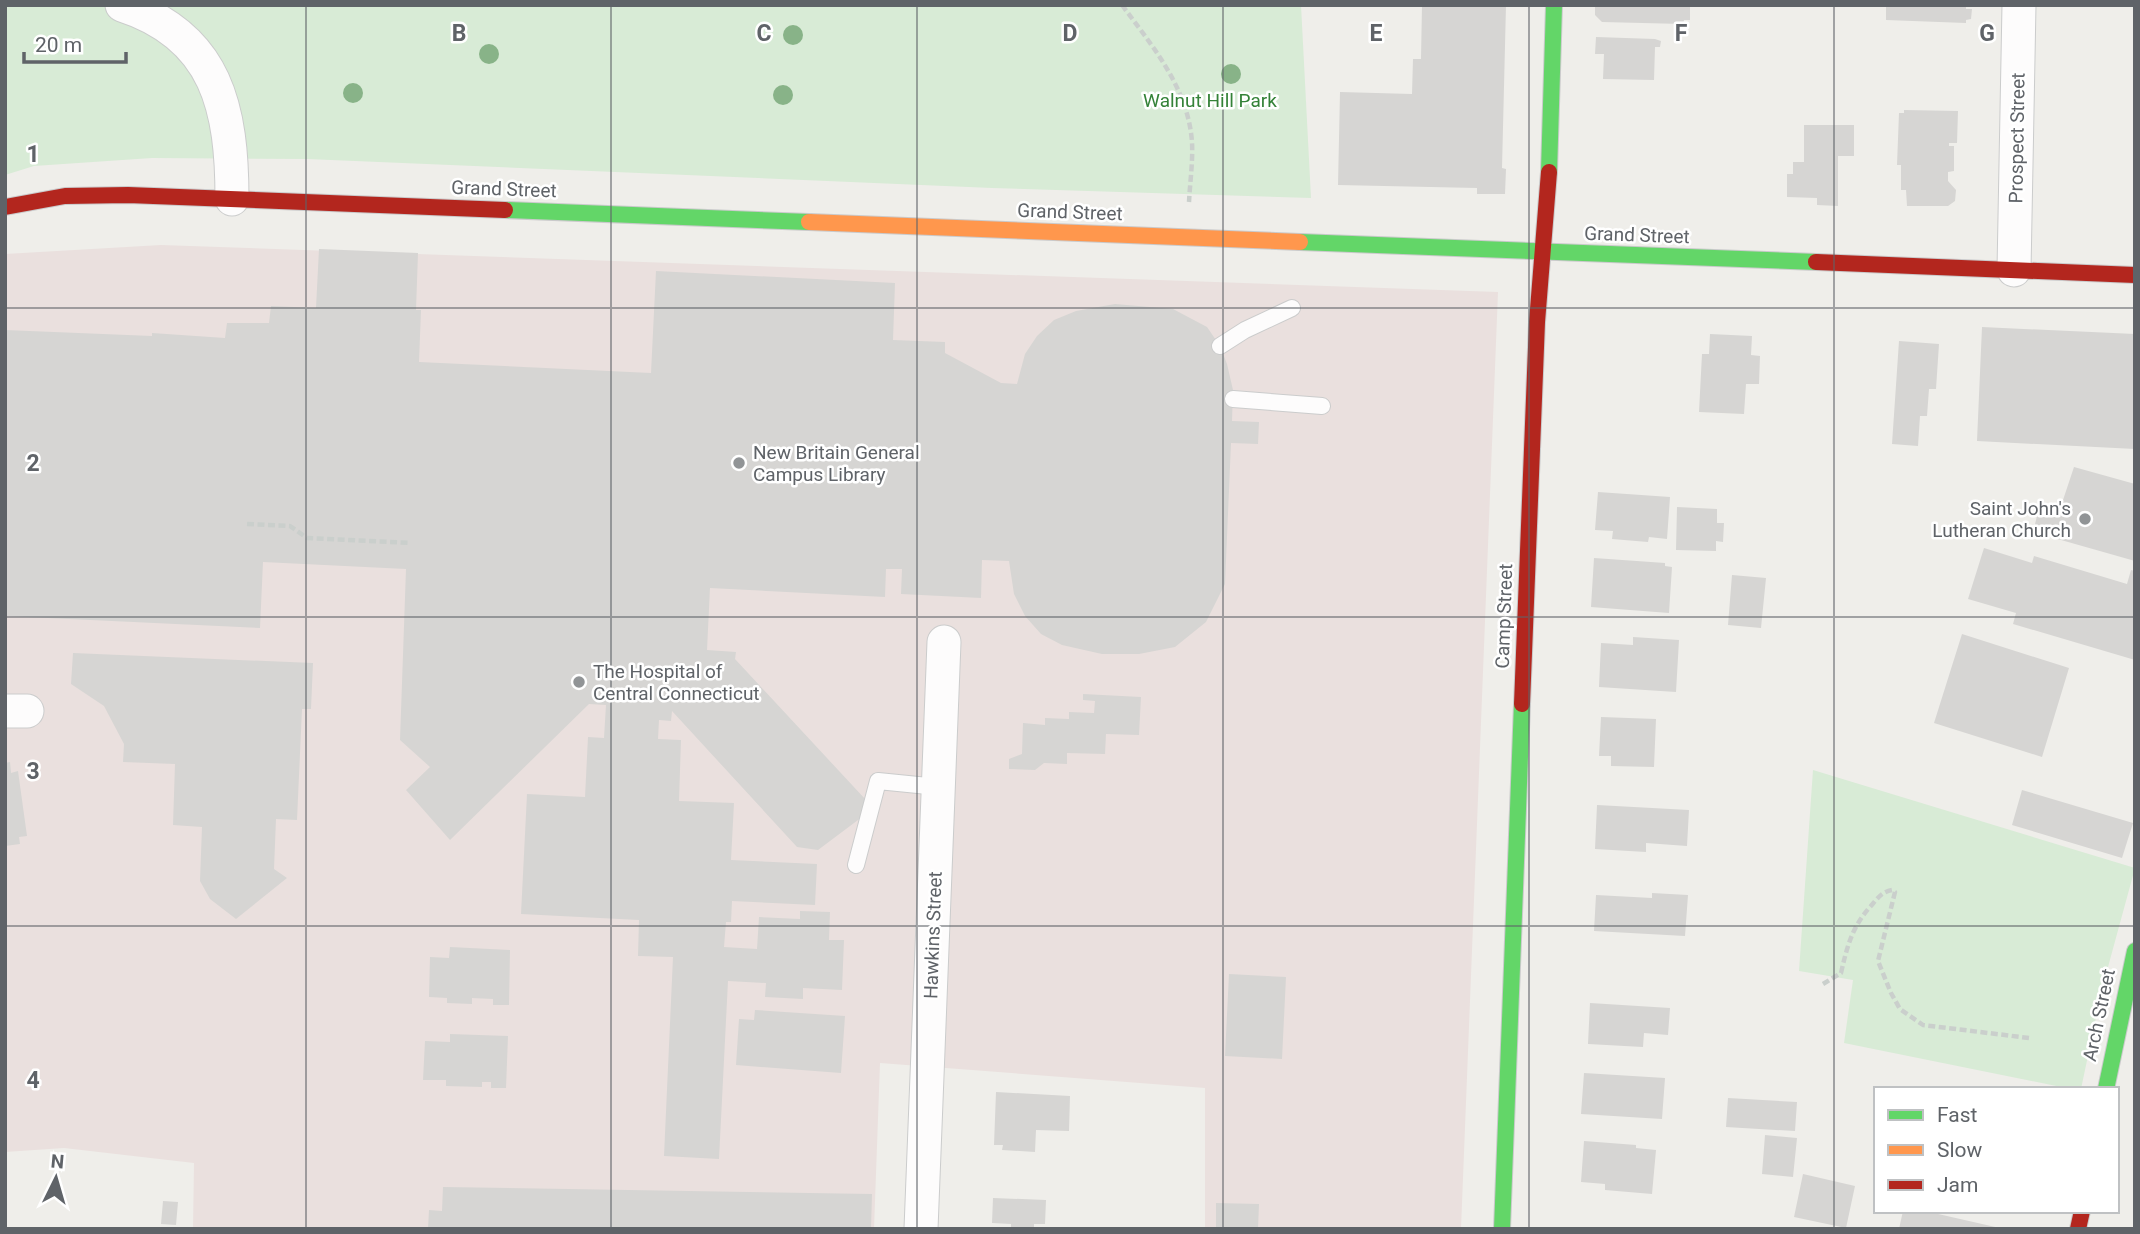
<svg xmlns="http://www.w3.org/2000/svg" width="2140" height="1234" viewBox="0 0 2140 1234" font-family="Roboto,sans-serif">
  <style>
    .medical { fill: #eae0de }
    .green { fill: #d8ebd6 }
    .building { fill: #d6d5d3 }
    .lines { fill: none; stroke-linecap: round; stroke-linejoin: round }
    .lane-casing { stroke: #cbcccc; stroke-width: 18 }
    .street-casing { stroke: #cbcccc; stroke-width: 35 }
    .fast-casing { stroke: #cacacb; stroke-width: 18 }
    .slow-casing { stroke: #cacacb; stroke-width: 18 }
    .jam-casing { stroke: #cacacb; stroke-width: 18 }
    .path { stroke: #cacfcc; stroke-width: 4.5; stroke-dasharray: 7 3.5; stroke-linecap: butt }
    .lane { stroke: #fdfcfc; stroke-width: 16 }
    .street { stroke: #fdfcfc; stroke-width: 33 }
    .fast { stroke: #63d668; stroke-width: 16 }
    .slow { stroke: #ff974d; stroke-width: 16 }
    .jam { stroke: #b3261e; stroke-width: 16 }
    .tree { fill: #88b388 }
    .grid { fill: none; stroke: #5f6368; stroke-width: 2; stroke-opacity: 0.55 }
    .poi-dot { fill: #919496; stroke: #fff; stroke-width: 2.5 }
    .labels { text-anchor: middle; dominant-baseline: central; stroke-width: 5; stroke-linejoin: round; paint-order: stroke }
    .park-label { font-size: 19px; fill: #348238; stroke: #fff }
    .street-label { font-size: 19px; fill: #5f6368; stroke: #fff }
    .poi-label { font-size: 19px; fill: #5f6368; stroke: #fff; text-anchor: start }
    .grid-label { font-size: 23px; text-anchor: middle; font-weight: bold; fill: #5f6368; stroke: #fff; stroke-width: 5; stroke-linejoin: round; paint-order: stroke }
  </style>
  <rect width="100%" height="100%" fill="#efeeea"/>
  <path class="medical" d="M161,245L1498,292L1461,1229H1205V1088L880,1063L874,1229H193L194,1163L64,1148L5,1152V254Z"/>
  <path class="green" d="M5,5H1301L1311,198L992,188L307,159L152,158L34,166L5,175Z
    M1813,770L2135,868L2102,989L2081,1089H2071L1844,1043L1853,980L1799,971Z"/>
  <path class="building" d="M1422,5H1506L1502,168L1506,169L1505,194H1477V188L1338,185L1340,92L1412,94L1413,59H1421Z
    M1595,5H1690V20H1684L1683,24L1602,22L1595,15Z
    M1886,5H1966V9H1972L1971,19L1966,20V23L1886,20Z
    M1596,37L1655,39L1661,41L1660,47H1655L1654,80L1603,79L1604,54H1595Z
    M1904,110L1958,111L1957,143H1949V146H1954V171L1948,172V181L1956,190L1955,201L1948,206H1907L1906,190H1901V165H1897L1899,113H1904Z
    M1804,125H1854V156H1838V206L1817,205V198L1787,197V174H1793V162H1804Z
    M319,249L418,253L416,310H421L419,362L651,373L656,271L895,283L893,340L945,342V353L1001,383L1017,384L1025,354L1037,336L1054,320L1076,311L1115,304L1173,309L1207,327L1220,346L1227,364L1233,390L1232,421L1259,422L1258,444L1231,443L1225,584L1206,622L1175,647L1139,654H1102L1062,645L1041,634L1025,616L1014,594L1009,561L982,560L981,598L901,594L902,569H886L885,597L710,588L707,650L736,652L735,659L866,800V814L818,850L797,847L672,711L671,721L659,720L658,739L681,740L679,801L734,803L731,860L817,864L815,905L732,901L731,922H726L724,947L757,949L759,917L800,919V911L830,912L829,940H844L842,990L803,988V999L765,997L766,983L728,981L719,1159L664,1156L673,957L638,956L639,920L521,914L527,794L585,797L588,737L604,738L606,705L589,704L450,840L406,790L430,767L400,740L406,569L263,562L260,628L5,616V330L152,336V333L225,338L227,323H269L271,306L316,308Z
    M1982,327L2135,334V449L1977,441Z
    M1710,334L1752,336L1751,355L1760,356L1759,384H1746L1744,414L1699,412L1702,354H1709Z
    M1899,341L1939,344L1936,389H1929L1927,416H1920L1918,446L1892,444Z
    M2074,467L2135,484V561L2054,538L2055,534L2034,528L2040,504L2060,509Z
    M1598,492L1670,497L1667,539L1649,537L1648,542L1612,539L1613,531L1595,530Z
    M1677,507L1717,509V523H1724L1723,542L1716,541V551L1676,550Z
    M1984,548L2032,563L2034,556L2127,584L2131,570L2135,571V660L2013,624L2016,613L1968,599Z
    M1594,558L1665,563V566L1672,567L1669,613L1591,607Z
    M1732,575L1766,578L1761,628L1728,625Z
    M1962,634L2069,668L2042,757L1934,723Z
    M1633,637L1679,640L1676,692L1599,687L1601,643L1633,645Z
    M73,653L313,663L311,709H302L297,820L276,819L274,869L287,878L236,919L210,899L200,881L202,827L173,825L175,764L123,762L124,744L104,706L71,684Z
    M1083,694L1141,697L1139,735L1106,734L1105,754L1067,753V764L1044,763L1035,770L1009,769V759L1022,754L1023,723L1045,725V718L1069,719V712L1094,713L1095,701L1083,700Z
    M1601,717L1656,719L1654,767L1611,766V756H1599Z
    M10,762L11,773L18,771L27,836L19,837L20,844L5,846V763Z
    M2022,790L2133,823L2122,858L2012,825Z
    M1597,805L1689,810L1687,846L1646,843V852L1595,849Z
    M1652,893L1688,895L1685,936L1594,931L1596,895L1652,898Z
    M450,947L510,950L509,1005H493V999L472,998V1004L447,1003V998L429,997L430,957L449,958Z
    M1229,974L1286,977L1282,1059L1225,1056Z
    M1590,1003L1670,1008L1668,1035L1644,1033L1643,1047L1588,1044Z
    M755,1010L845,1016L841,1073L736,1065L739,1019L754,1020Z
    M450,1034L508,1036L506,1088H491V1082H482V1087L446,1086V1080H423L425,1041L450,1042Z
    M1584,1073L1665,1078L1662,1119L1581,1114Z
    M996,1092L1070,1096L1069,1131L1036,1130L1035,1152L1002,1150L1003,1145H994Z
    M1728,1098L1797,1102L1795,1131L1726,1127Z
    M1765,1135L1797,1138L1793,1177L1762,1174Z
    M1584,1141L1636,1145V1148L1656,1150L1652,1194L1605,1190V1184L1581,1182Z
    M1803,1174L1855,1186L1846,1228L1794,1217Z
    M443,1187L872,1194L871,1229H428L429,1210L442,1211Z
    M993,1198L1046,1200L1045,1224H1034V1229H1011V1224L992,1223Z
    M163,1201L178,1202L176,1225L161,1224Z
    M1216,1203L1259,1204L1258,1229H1216Z
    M1903,1211H1925L2004,1229H1899Z"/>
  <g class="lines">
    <g class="lane-casing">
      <path id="lane" d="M1220,346L1245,330L1292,308
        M1233,399L1322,406
        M856,865L878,781L938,787"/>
    </g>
    <g class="street-casing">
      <path id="street" d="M122,5C218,36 232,110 232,199
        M2014,270L2019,5
        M5,711H27
        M921,1229L944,642"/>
    </g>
    <g class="fast-casing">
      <path id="fast" d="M1549,172L1554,5
        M505,210L809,222
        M1300,242L1816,262
        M2106,1089L2135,951
        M1502,1229L1522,704"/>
    </g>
    <g class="slow-casing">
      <path id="slow" d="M809,222L1300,242"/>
    </g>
    <g class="jam-casing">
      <path id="jam" d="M5,207L65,196L128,195L505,210
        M1816,262L2135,275
        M1522,704L1537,322L1549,172
        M2078,1229L2082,1211"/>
    </g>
    <path class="path" d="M1122,5C1153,47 1188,88 1192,142C1193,162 1190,182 1189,202
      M247,524L290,526L307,538L411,543
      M1823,984L1841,973C1847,947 1852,927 1870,907C1877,899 1881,892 1892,890L1895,892L1894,896L1878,961L1891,993L1900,1009L1923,1025L2029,1038"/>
    <use href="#lane" class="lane"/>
    <use href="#street" class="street"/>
    <use href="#fast" class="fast"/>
    <use href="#slow" class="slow"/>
    <use href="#jam" class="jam"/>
  </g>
  <g class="tree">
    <circle cx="793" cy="35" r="10"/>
    <circle cx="489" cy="54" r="10"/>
    <circle cx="1231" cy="74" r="10"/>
    <circle cx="353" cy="93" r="10"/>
    <circle cx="783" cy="95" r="10"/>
  </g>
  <path class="grid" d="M306,5V1229M611,5V1229M917,5V1229M1223,5V1229M1529,5V1229M1834,5V1229M5,308H2135M5,617H2135M5,926H2135"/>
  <g class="poi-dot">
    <circle cx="739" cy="463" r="7"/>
    <circle cx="2085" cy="519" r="7"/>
    <circle cx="579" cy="682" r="7"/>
  </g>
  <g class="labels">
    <g class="park-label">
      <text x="1210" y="100">Walnut Hill Park</text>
    </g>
    <g class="street-label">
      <text transform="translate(2017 138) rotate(-89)">Prospect Street</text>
      <text transform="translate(504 189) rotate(2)">Grand Street</text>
      <text transform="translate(1070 212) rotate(2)">Grand Street</text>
      <text transform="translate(1637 235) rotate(2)">Grand Street</text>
      <text transform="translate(1504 616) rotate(-88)">Camp Street</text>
      <text transform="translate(933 935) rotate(-88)">Hawkins Street</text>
      <text transform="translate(2099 1015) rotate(-78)">Arch Street</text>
    </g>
    <g class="poi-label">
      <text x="753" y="452">New Britain General<tspan x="753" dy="22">Campus Library</tspan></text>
      <text x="2071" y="508" text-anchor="end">Saint John's<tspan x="2071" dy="22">Lutheran Church</tspan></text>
      <text x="593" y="671">The Hospital of<tspan x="593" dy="22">Central Connecticut</tspan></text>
    </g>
  </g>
  <g class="grid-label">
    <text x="459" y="41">B</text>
    <text x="764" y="41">C</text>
    <text x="1070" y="41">D</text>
    <text x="1376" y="41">E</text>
    <text x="1681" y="41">F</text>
    <text x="1987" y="41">G</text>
    <text x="33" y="162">1</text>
    <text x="33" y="471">2</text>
    <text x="33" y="779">3</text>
    <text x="33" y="1088">4</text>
  </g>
  <rect width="2140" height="1234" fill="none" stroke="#5f6368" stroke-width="14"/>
  <rect x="1874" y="1087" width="245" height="126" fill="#ffffff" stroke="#bfc1c3" stroke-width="2"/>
  <rect x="1888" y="1110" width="35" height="10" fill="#63d668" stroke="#bfc1c3" stroke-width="2"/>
  <text x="1937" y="1122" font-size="21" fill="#5f6368">Fast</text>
  <rect x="1888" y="1145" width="35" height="10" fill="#ff974d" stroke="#bfc1c3" stroke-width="2"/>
  <text x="1937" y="1157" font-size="21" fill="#5f6368">Slow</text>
  <rect x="1888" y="1180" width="35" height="10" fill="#b3261e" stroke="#bfc1c3" stroke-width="2"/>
  <text x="1937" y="1192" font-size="21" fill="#5f6368">Jam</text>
  <g transform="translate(56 1178) rotate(5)" stroke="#ffffff" stroke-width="5" paint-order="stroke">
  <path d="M0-5L12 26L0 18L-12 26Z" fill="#5f6368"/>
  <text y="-10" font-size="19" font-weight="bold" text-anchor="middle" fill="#5f6368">N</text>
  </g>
  <path d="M24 52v10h102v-10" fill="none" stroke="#5f6368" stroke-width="3.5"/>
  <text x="35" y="52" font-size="21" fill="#5f6368" stroke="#ffffff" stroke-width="5" paint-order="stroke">20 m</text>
</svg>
